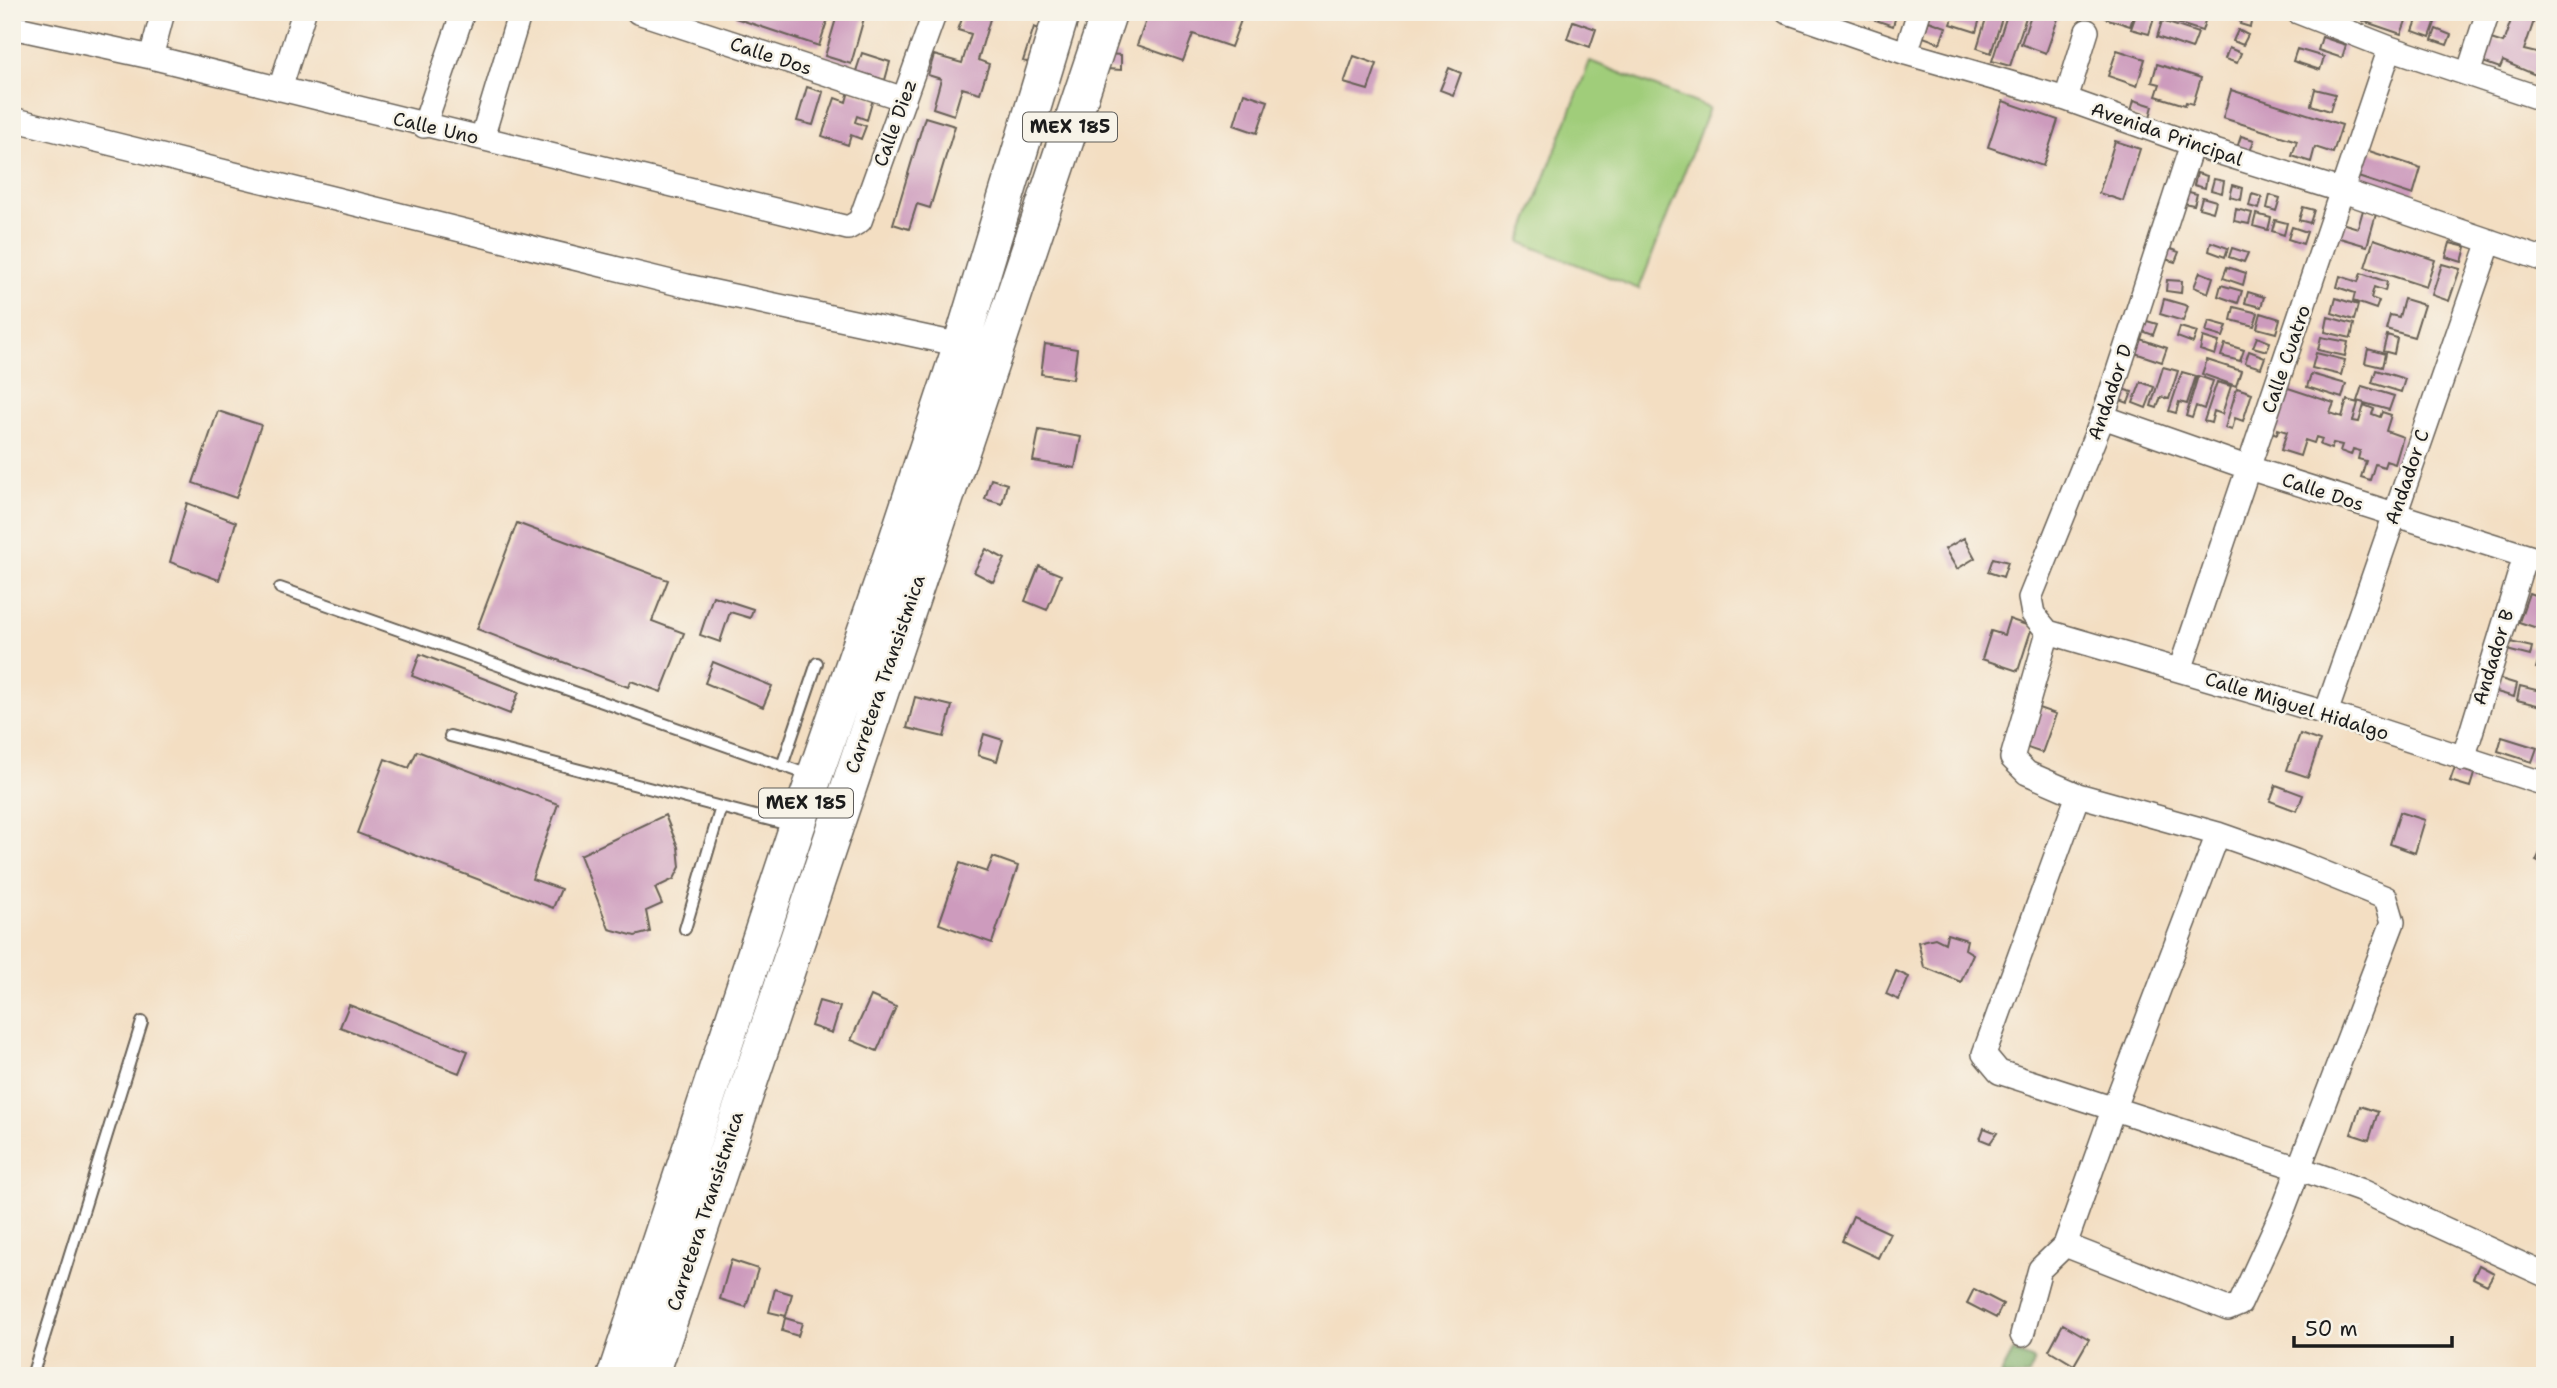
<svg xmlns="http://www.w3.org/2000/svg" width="2557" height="1388" viewBox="0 0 2557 1388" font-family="'Shantell Sans',sans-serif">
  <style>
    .green { fill: #a0cd7a; stroke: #5e744b; stroke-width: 2 }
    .forest { fill: #80b06a; stroke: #4e6643; stroke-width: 2 }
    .building { fill: #cd9bbd }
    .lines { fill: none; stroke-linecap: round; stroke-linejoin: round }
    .lane-casing { stroke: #676056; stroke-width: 14 }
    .street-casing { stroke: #676056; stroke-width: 26 }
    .primary-casing { stroke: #676056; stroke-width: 38 }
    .lane { stroke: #fff; stroke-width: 10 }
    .street { stroke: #fff; stroke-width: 23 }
    .primary { stroke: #fff; stroke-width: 35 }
    .labels { text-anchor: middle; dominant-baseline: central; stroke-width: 5; stroke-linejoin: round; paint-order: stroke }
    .shield { fill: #f7f3e8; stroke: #5e5c59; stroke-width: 2 }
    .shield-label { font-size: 18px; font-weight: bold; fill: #1c1c1c }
    .street-label { font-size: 19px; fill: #1c1c1c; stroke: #f7f3e8 }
  </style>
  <rect width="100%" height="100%" fill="#f7f3e8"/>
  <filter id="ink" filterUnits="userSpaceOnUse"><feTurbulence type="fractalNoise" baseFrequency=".0143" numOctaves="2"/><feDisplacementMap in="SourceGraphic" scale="14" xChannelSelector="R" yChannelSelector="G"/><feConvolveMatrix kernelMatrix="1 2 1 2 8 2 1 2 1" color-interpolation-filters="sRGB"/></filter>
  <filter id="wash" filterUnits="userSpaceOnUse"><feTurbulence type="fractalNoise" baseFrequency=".00686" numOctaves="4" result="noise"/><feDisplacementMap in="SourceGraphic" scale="28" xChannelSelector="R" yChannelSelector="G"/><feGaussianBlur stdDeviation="1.57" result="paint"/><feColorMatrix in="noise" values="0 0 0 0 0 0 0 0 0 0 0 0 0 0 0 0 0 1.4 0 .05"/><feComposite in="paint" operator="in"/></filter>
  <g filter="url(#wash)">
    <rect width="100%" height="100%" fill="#f3dec2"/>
    <path class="green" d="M1590,61L1709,108L1639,289L1520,242Z"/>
    <path class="forest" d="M2013,1352L2034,1360L2028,1376H2000Z"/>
    <g id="blocks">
      <path class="building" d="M739,12H830L819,46L735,18Z
        M838,12L864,18L851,64L825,56Z
        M992,12L978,60L989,64L980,93L962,88L954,115L933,108L941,79L928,75L934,55L962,63L971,34L958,30L963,16L953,12Z
        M1132,12H1244L1231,47L1193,34L1183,61L1137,45L1147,18Z
        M1852,12H1897L1893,26Z
        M1955,12H1982L1976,32L1951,24Z
        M1988,12H2004L1991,53L1977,48Z
        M2008,12L2027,14L2010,66L1992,61Z
        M2032,12L2060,13L2046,53L2021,44Z
        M2107,12H2135L2130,26L2105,18Z
        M2137,12H2156L2149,34L2131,29Z
        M2163,12H2200L2207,14L2202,31L2161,18Z
        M2243,12L2253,14L2250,27L2240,24Z
        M2366,12H2395L2393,17L2406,21L2401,34L2363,21Z
        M2420,12L2437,17L2430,37L2413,31Z
        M2514,12H2537L2524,50L2545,55V79L2503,61L2500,68L2474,59L2482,36L2503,43Z
        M1573,21L1596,29L1590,47L1567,39Z
        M1929,21L1946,27L1940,43L1923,37Z
        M2162,21L2198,33L2192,49L2157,37Z
        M1034,27L1042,30L1031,63L1023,61Z
        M2436,29L2451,35L2447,45L2432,40Z
        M2238,30L2248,35L2243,45L2233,41Z
        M2322,37L2346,45L2342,58L2318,50Z
        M2229,48L2241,53L2237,63L2225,59Z
        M2297,49L2324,57L2320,70L2293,61Z
        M2117,50L2145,59L2137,86L2108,76Z
        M862,53L890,62L885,80L856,71Z
        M1107,54L1121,55V70L1107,69Z
        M1354,56L1377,64L1368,90L1344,83Z
        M2157,64L2201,78L2193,104L2186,102L2185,105L2156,96L2160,84L2152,82Z
        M1449,68L1461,73L1453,95L1440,90Z
        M807,87L823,92L813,125L797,121Z
        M2315,89L2335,94L2330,111L2311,105Z
        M2231,90L2342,125L2333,153L2315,147L2311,162L2292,156L2297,141L2223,118Z
        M849,91L873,99L867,120L857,116L855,122L866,126L861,139L851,135L848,145L822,136L835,98L846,102Z
        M1244,93L1268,101L1257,133L1234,125Z
        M2134,100L2153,106L2149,121L2130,115Z
        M2003,101L2058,120L2043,166L1988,147Z
        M925,117L955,126L930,208L917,204L909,229L893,224Z
        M2241,136L2254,140L2250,152L2237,148Z
        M2115,141L2140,149L2123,201L2099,193Z
        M2360,148L2421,168L2413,195L2352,175Z
        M2197,173L2207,176L2205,188L2194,185Z
        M2214,179L2224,181L2222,193L2211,190Z
        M2233,185L2243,188L2241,200L2230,197Z
        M2181,190L2197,194L2194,205L2178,202Z
        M2252,194L2262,197L2259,209L2249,206Z
        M2270,195L2280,198L2276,211L2267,208Z
        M2202,197L2216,201L2213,212L2199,208Z
        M2303,207L2314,210L2310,223L2299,220Z
        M2236,209L2252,213L2249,224L2234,221Z
        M2363,210L2376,214L2367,246L2333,236L2338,222L2358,228Z
        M2256,214L2271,218L2268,230L2253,226Z
        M2275,220L2287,223L2284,235L2272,231Z
        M2292,227L2307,232L2303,244L2288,239Z
        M2374,239L2435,260L2426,287L2365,267Z
        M2211,242L2228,248L2225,257L2209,251Z
        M2450,243L2466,247L2462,262L2446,257Z
        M2162,246L2179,252L2175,262L2159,257Z
        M2232,248L2248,253L2244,262L2229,257Z
        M2442,264L2460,269L2449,301L2432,295Z
        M2227,267L2246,273L2243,285L2223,278Z
        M2200,272L2213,277L2208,293L2194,287Z
        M2361,273L2387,282L2385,291L2374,287L2371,298L2379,301L2376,309L2353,301L2355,293L2337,287L2340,276L2358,282Z
        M2167,280L2182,281L2181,293L2166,291Z
        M2221,285L2242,291L2238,303L2218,296Z
        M2248,292L2264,297L2261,307L2245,303Z
        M2336,298L2358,305L2354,320L2332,313Z
        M2164,299L2188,306L2183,321L2160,314Z
        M2404,299L2424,305L2414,337L2386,329L2390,315L2399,317Z
        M2234,307L2258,313L2254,326L2231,320Z
        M2261,313L2280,319L2276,333L2257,328Z
        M2328,317L2354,324L2351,338L2325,332Z
        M2140,319L2157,324L2153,335L2137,329Z
        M2209,321L2227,326L2223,337L2206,332Z
        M2180,327L2197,332L2193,343L2177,337Z
        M2387,335L2397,338L2394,354L2383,351Z
        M2134,337L2167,348L2162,362L2129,351Z
        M2203,337L2219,342L2215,355L2200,350Z
        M2257,337L2270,342L2267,351L2253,347Z
        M2321,337L2348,342L2345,356L2318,350Z
        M1045,344L1077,349L1073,379L1041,374Z
        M2225,344L2244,350L2240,361L2221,356Z
        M2368,349L2385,354L2382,367L2365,363Z
        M2249,351L2265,357L2261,368L2245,363Z
        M2316,353L2345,360L2341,375L2312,368Z
        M2207,360L2241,371L2236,386L2202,374Z
        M2163,367L2178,371L2169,399L2161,397L2157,408L2151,406Z
        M2376,370L2405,379L2401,392L2372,383Z
        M2182,372L2196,376L2187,404L2179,402L2176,413L2169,411Z
        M2311,374L2346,384L2342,398L2307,387Z
        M2198,376L2213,381L2204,409L2196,406L2192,418L2186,416Z
        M2141,382L2154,387L2146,408L2133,403Z
        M2217,382L2231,386L2222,414L2214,411L2211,423L2204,421Z
        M2279,385L2334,403L2330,413L2342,417L2347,400L2358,403L2353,421L2359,422L2364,405L2374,409L2372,414L2380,417L2382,412L2391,415L2386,431L2403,437L2395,464L2386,461L2384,467L2375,464L2370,480L2361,477L2366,461L2358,459L2360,451L2353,449L2351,455L2340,451L2342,445L2333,443L2331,449L2320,445L2322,439L2316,437L2314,443L2305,440L2300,456L2281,450L2287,432L2278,429L2277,434L2265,430Z
        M2362,386L2394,396L2389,410L2357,401Z
        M2115,387L2132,392L2128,403L2112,397Z
        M2237,388L2252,393L2243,421L2235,418L2232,430L2225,428Z
        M218,411L261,425L236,498L193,483Z
        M1039,430L1081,437L1075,468L1033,461Z
        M991,479L1007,484L1002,504L985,499Z
        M187,503L236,522L219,580L170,562Z
        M517,523L668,580L652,621L684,633L661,692L631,681L628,687L477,629Z
        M1964,538L1975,558L1957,569L1945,549Z
        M986,549L1005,559L993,582L974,572Z
        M1993,558L2008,562L2003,577L1988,572Z
        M1039,566L1061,575L1047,610L1025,601Z
        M2529,593L2545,599L2537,628L2519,622Z
        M713,596L753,609L750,618L730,612L720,642L700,635Z
        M2009,619L2032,627L2018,671L1982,659L1991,631L2004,635Z
        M2510,642L2532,647L2530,656L2507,650Z
        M2542,648L2545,649V671L2536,668Z
        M420,654L519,692L510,714L412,676Z
        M713,662L772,686L763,707L705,683Z
        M2494,677L2517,684L2514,697L2490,690Z
        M2520,686L2544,692L2541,706L2517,700Z
        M915,697L952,706L944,737L907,728Z
        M2033,706L2056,714L2042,753L2019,745Z
        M984,734L1003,740L997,761L978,755Z
        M2300,734L2320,741L2308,777L2287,770Z
        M2502,737L2537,748L2532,762L2498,751Z
        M417,751L558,804L532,879L561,889L553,908L357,833L385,759L409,768Z
        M2455,767L2474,774L2470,787L2450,781Z
        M2276,785L2303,795L2297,811L2270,801Z
        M2400,812L2425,820L2415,853L2390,844Z
        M665,815L678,847L680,867L674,879L655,888L662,904L646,911L650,932L635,936L609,929L580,855Z
        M2545,842V865L2536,861Z
        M993,857L1018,866L992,943L939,924L960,863L987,872Z
        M1947,934L1967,940L1965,949L1973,954L1961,982L1924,967L1918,942L1935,938L1945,943Z
        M1896,971L1909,977L1899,1000L1886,994Z
        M871,996L896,1007L877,1051L851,1040Z
        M819,1001L840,1007L832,1033L811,1026Z
        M349,1005L468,1051L459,1073L340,1027Z
        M2360,1106L2378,1112L2369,1140L2351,1134Z
        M1984,1128L1997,1133L1990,1143L1980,1139Z
        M1853,1216L1890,1233L1878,1258L1842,1241Z
        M731,1260L758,1269L746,1307L720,1299Z
        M2479,1265L2494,1273L2487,1285L2473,1278Z
        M775,1289L792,1294L786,1316L769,1312Z
        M1974,1289L2003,1304L1996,1318L1967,1303Z
        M785,1318L802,1323L798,1336L782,1331Z
        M2063,1324L2089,1339L2074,1365L2049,1350Z"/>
    </g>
  </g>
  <g filter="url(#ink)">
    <use href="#blocks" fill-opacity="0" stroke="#676056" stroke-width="2"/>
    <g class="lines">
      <g class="lane-casing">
        <path id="lane" d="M280,588L809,775
          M450,736L793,826
          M782,766L817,663
          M685,929L721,807
          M32,1376L142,1022"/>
      </g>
      <g class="street-casing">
        <path id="street" d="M638,12L904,99
          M1787,12L1906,53L2066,99L2192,144L2343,191L2545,260
          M2298,12L2390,48L2545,100
          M12,27L151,57L848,228L860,221L935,12
          M1906,53L1919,12
          M151,57L163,12
          M2468,74L2488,12
          M280,89L304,12
          M2066,99L2087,31
          M12,119L687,286L961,345
          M424,126L463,12
          M482,138L520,12
          M2103,417L2249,468L2545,562
          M2048,632L2012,758L2027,773L2078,795L2218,834L2295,861L2386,898L2393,922L2283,1210L2240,1304L2228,1309L2065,1245
          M2048,632L2033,614L2030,598L2103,417L2192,144
          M2048,632L2326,713L2545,784
          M2180,670L2390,48
          M2326,713L2490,241
          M2463,759L2525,556
          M2078,795L1984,1054L1999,1072L2298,1168L2360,1190L2545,1275
          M2022,1335L2040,1269L2065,1245L2113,1110L2218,834"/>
      </g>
      <g class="primary-casing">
        <path id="primary" d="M615,1376L797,827L896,542L961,345L1062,12
          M651,1376L1109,12"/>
      </g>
      <use href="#lane" class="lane"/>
      <use href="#street" class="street"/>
      <use href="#primary" class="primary"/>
    </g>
  </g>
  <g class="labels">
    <g class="shield">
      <rect x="1023" y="112.5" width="94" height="29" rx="5"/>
      <rect x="759" y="788.5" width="94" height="29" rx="5"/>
    </g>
    <g class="shield-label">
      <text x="1070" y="127">MEX 185</text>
      <text x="806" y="803">MEX 185</text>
    </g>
    <g class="street-label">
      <text transform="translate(771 56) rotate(18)">Calle Dos</text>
      <text transform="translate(895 123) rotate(-70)">Calle Diez</text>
      <text transform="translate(436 128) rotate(13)">Calle Uno</text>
      <text transform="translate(2167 134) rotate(19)">Avenida Principal</text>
      <text transform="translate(2286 359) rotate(-71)">Calle Cuatro</text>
      <text transform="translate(2110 392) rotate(-71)">Andador D</text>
      <text transform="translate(2407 477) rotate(-71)">Andador C</text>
      <text transform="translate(2323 492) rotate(18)">Calle Dos</text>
      <text transform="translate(2493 657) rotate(-73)">Andador B</text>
      <text transform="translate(885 674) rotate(-71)">Carretera Transistmica</text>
      <text transform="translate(2297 706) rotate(17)">Calle Miguel Hidalgo</text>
      <text transform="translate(705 1211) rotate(-72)">Carretera Transistmica</text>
    </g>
  </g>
  <rect width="2557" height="1388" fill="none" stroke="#f7f3e8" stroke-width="42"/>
  <path d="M2294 1336v10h158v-10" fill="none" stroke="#1c1c1c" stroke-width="3.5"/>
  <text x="2305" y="1336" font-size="21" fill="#1c1c1c" stroke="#f7f3e8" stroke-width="5" paint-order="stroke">50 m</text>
</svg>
